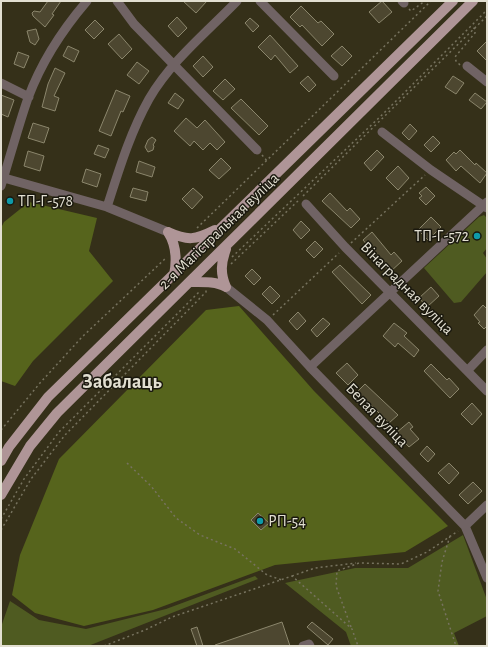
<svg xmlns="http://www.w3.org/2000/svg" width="488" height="647" viewBox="0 0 488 647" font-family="'Alegreya Sans',sans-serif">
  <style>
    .green { fill: #4f5b21 }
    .forest { fill: #56641c }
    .building { fill: #4d4730; stroke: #8b866c }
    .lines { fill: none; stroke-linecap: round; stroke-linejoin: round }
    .path { stroke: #77735f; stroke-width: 1.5; stroke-dasharray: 2 3; stroke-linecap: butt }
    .minor { stroke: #706364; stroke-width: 9 }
    .major { stroke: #af9597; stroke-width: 10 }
    .culture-dot { fill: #0f9aa8; stroke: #1a180e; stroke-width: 1.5 }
    .labels { text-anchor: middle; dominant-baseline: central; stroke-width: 3; stroke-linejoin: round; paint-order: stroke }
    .poi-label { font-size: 16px; fill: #e2dfd1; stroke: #1a180e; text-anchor: start }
    .street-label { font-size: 16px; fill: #e2dfd1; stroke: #1a180e }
    .district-label { font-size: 20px; font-weight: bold; fill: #e2dfd1; stroke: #1a180e }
  </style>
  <rect width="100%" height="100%" fill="#353019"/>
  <path class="green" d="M484,215L487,218V248L483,253L487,259V272L461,302L454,303L424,268L479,217Z
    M463,535L487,600V616L454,633L459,646H351L346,632L285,583L355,568H408Z
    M255,576L258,579L88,646H1V627L10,601L39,620L86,629L166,609Z"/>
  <path class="forest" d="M29,202L97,218L89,251L113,281L33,361L15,386L1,381V228L4,222Z
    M239,306L314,391L448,526L405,552L275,565L153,610L84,626L35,613L12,595L20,555L59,459L206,310Z"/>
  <path class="building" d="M48,1H61L52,14L54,15L45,27L33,16L32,13L34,11L40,12Z
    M183,1H207L196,13Z
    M382,1L392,12L379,23L369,12Z
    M301,6L318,23L321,21L334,34L322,46L302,25L300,27L290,17Z
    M177,17L187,28L178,37L168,26Z
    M250,18L259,26L253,32L245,23Z
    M95,20L104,29L94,39L85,30Z
    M36,29L39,39L35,45L30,42L27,31Z
    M119,34L132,49L122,59L108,44Z
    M270,35L298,66L290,73L275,55L271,60L258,47Z
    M487,41V61L477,51Z
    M68,46L79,51L74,62L63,56Z
    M342,46L352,56L342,66L331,56Z
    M18,52L29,56L24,68L14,64Z
    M203,56L213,67L203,77L193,66Z
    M137,62L149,71L139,84L127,75Z
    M55,68L65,73L54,96L59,98L55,111L42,107L48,84Z
    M308,76L316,85L309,92L300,83Z
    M453,76L464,83L456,94L445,87Z
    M225,79L235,89L223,100L213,91Z
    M116,90L130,96L123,112L121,111L111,136L99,131Z
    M175,93L184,100L178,109L168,103Z
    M475,93L487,102L481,109L469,100Z
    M1,95L14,100L8,117L1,114Z
    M241,99L268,126L259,135L231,108Z
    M186,118L197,128L205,120L225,142L217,150L210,143L203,150L194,141L190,146L174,131Z
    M33,123L49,128L44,143L28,138Z
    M410,124L417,131L409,140L402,133Z
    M433,136L440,143L431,152L424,145Z
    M152,137L156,140L153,145L154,146L153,150L148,152L145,147L148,140Z
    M98,145L109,149L105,158L94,154Z
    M377,150L384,157L371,171L364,163Z
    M460,150L475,165L476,163L487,173L480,183L461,166L456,171L446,160L454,152L456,154Z
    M28,151L44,156L40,171L24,166Z
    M221,158L231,168L219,179L209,170Z
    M139,161L155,167L152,177L136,172Z
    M398,166L409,178L398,190L386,178Z
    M86,169L101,174L97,187L82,182Z
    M426,187L435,196L426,205L419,198L422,196L419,193Z
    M133,188L148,192L146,201L130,197Z
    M193,188L203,197L192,209L182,199Z
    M330,193L347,211L350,208L360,219L351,228L322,201Z
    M431,217L441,227L428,240L418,230Z
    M301,221L310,230L301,239L293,230Z
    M372,232L391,255L394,252L402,261L390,272L363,240Z
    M315,241L323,249L314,258L306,250Z
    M340,265L371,295L362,304L332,272Z
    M252,269L261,278L254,285L245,276Z
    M270,286L280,296L272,304L262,294Z
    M431,287L439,296L427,307L419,298Z
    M483,305L487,309V328L486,327L484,329L478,323L480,322L474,315Z
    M298,312L306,321L297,330L289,321Z
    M323,318L330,324L317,337L311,330Z
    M394,323L407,333L404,336L419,350L414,357L398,343L395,347L383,336Z
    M347,363L358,375L348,385L336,373Z
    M431,364L447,380L449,378L459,389L450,398L424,371Z
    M365,384L398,415L389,423L371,405L368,408L354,395Z
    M472,403L482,414L472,425L461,414Z
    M409,422L413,427L410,429L419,439L409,447L396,433Z
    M427,446L435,454L428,462L420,454Z
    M449,463L459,473L449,484L438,473Z
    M473,482L482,491L468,504L459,495Z
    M258,513L269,523L261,530L251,520Z
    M282,622L290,646H215V645Z
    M312,622L333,639L328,645L307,627Z
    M197,627L203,646H197L191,629Z"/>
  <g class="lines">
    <path class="path" d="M409,9L411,11L425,1
      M460,65L456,61L455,57L475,33V29L471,26
      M262,155L267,161
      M303,196L487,16
      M197,228L431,1
      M351,243L425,175
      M232,257L383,114L487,10
      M231,264L299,200
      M273,315L339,253
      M1,430L40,383L82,337L167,257
      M127,463L151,486L176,518L200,535L235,549L267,575L282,580
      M1,519L24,479L59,432L200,291
      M1,530L31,479L65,435L206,292V290
      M450,536L442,562L438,591L456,646
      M292,576L315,568L356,563
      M351,627L336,586L337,571L359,563L401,564L427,552L458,531
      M104,646L145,630L172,617L292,576L352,629L358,646"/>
    <path class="minor" d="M117,1L134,24L257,150
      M260,1L334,76
      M402,1L404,3
      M467,66L487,82
      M1,83L29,97
      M382,132L431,170L487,208
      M1,177L107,207L168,232
      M1,186C10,157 18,127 28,98C41,63 63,29 87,1
      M306,204L345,247L487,391
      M107,207C119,170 130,133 149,99C171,61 207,32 237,1
      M226,287L267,320L310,367L465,526L487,578
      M310,367L487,202
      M468,370L487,350
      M465,526L487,505
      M303,646L309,644L310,646"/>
    <path class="major" d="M168,232C188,241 195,240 215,230
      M168,232C177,246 177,260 174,275
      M226,249C221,263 220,273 226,287
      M190,282C202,282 216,281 226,287
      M1,461L9,447L48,397L453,1
      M1,495L30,446L57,413L473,1"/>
  </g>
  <g class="culture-dot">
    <circle cx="10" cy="201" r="4"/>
    <circle cx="477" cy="236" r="4"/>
    <circle cx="260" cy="521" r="4"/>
  </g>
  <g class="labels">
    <g class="poi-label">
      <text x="18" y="201">ТП-Г-578</text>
      <text x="469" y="236" text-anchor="end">ТП-Г-572</text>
      <text x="268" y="521">РП-54</text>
    </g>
    <g class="street-label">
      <text transform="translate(219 231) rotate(-44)">2-я Магістральная вуліца</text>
      <text transform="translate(407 288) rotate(45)">Вінаградная вуліца</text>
      <text transform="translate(377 415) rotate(46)">Белая вуліца</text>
    </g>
    <g class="district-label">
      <text x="122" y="382">Забалаць</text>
    </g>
  </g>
  <rect width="488" height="647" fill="none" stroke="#e2dfd1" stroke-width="4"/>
</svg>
